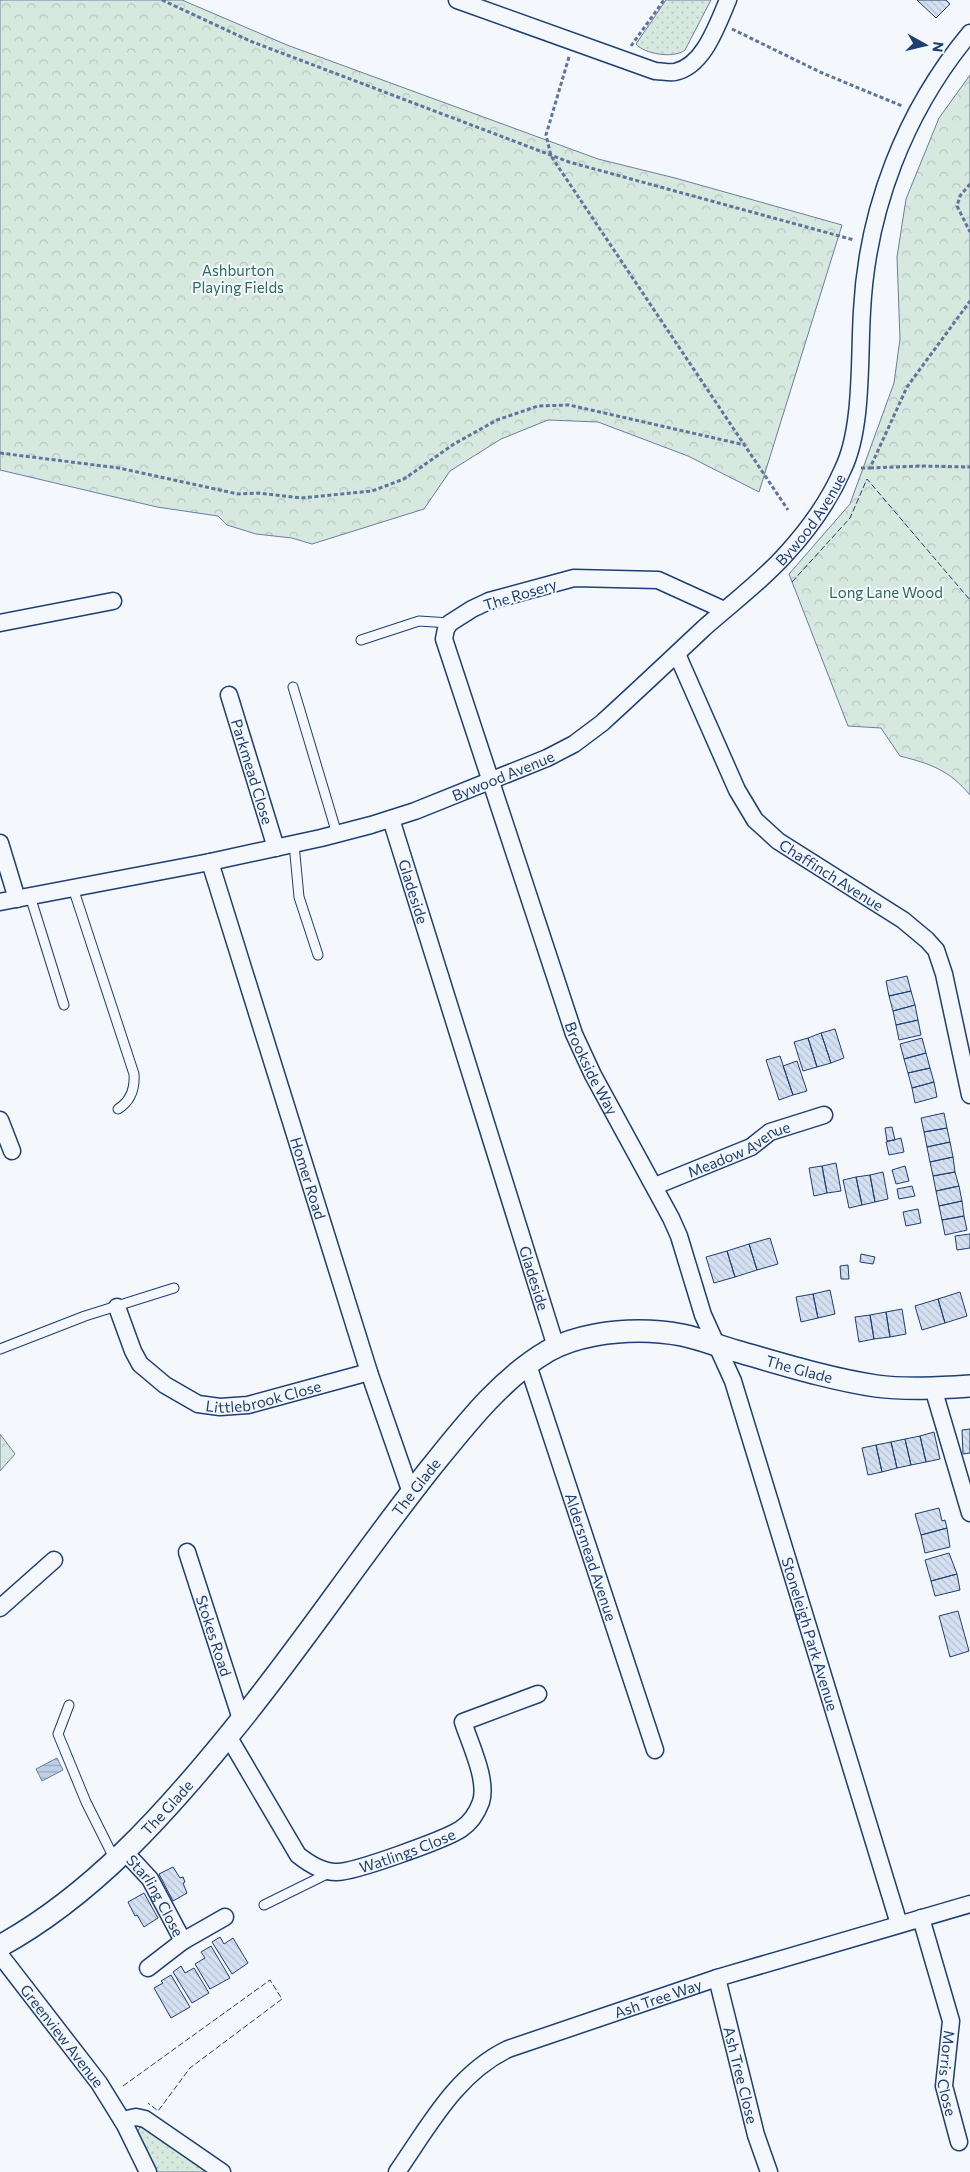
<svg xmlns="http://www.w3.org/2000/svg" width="970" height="2172" viewBox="0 0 970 2172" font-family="Commissioner,sans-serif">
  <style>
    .grass { fill: url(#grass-dots); stroke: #687fa3 }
    .forest { fill: url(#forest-crowns); stroke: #687fa3 }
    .water { fill: url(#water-rules); stroke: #687fa3 }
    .building { fill: url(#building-back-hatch); stroke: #1d3f73 }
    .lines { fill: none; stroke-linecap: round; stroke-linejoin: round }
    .service-casing { stroke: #1d3f73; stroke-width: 11 }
    .minor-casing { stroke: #1d3f73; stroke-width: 19 }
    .tertiary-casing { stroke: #1d3f73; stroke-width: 24 }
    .path { stroke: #5e769c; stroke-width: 3; stroke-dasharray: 4 2.5; stroke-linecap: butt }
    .service { stroke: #f4f7fb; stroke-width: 9 }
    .minor { stroke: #f4f7fb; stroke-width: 16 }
    .tertiary { stroke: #f4f7fb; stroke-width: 21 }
    .fence { stroke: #1d3f73; stroke-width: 1; stroke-dasharray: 6 2.5; stroke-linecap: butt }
    .labels { text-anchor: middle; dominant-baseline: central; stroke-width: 4; stroke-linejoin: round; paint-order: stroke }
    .park-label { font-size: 15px; fill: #2c6c60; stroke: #f4f7fb }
    .street-label { font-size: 15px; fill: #1d3f73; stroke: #f4f7fb }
  </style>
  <defs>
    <pattern id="grass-dots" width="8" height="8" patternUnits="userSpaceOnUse" patternTransform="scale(1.25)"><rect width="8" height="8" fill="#d7e8df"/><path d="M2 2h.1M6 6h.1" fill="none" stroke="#b8c8c3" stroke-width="1.8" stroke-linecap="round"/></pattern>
    <pattern id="forest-crowns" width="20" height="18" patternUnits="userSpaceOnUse" patternTransform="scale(1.25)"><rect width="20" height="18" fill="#d7e8df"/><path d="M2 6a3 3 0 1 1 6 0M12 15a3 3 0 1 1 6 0" fill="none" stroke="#b8c8c3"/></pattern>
    <pattern id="water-rules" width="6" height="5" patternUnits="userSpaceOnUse" patternTransform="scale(1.25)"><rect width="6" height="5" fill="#bed0e5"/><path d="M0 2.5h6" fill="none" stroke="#9aaabe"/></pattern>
    <pattern id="building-back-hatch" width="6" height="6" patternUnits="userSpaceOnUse" patternTransform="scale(1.25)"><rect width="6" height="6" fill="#d5e0f0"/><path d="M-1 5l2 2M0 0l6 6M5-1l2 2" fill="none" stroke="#b6c1d1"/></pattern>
  </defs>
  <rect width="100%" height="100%" fill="#f4f7fb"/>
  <path class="grass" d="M666,0H711L685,50C674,59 644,54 636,44Z
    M140,2127L148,2130L208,2172H155L137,2133Z"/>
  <path class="forest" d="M0,0H182L287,45L598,159L675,178L842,225L759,492L688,456L598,422L548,420L501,439L450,471L424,509L312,544L292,538L256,534L227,525L218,516L157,507L0,470Z
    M970,75V795C949,770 931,764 900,756L881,728L848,726L789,574L850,504L894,383L900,339L897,257L906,199L939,118Z
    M0,1434L15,1454L0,1471Z"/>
  <path class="water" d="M57,1758L63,1770L42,1781L36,1769Z"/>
  <path class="building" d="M917,0H946L950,4L936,18Z
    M907,976L911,991L889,996L886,981Z
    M911,991L915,1005L893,1011L889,996Z
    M915,1005L918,1020L896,1025L893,1011Z
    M918,1020L921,1035L899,1040L896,1025Z
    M835,1029L844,1058L831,1063L821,1033Z
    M821,1033L831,1063L817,1067L808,1038Z
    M808,1038L817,1067L803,1071L794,1042Z
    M922,1038L926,1053L904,1059L900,1044Z
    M926,1053L930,1068L908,1073L904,1059Z
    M780,1056L793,1095L779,1100L766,1060Z
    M797,1061L807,1091L793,1095L783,1066Z
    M930,1068L934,1082L912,1088L908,1073Z
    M934,1082L937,1097L915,1103L912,1088Z
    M944,1113L947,1128L924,1132L921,1118Z
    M892,1127L895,1140L887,1141L885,1128Z
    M947,1128L950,1142L927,1147L924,1132Z
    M901,1138L904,1152L889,1155L886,1142Z
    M950,1142L953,1157L930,1162L927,1147Z
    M953,1157L955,1172L933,1176L930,1162Z
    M836,1163L841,1191L827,1193L822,1166Z
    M822,1166L827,1193L814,1196L809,1168Z
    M905,1166L909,1181L896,1184L892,1170Z
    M883,1172L888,1199L875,1202L870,1175Z
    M955,1172L959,1186L936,1191L933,1176Z
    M870,1175L875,1202L862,1205L856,1177Z
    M856,1177L862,1205L849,1208L843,1180Z
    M912,1186L915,1196L899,1199L897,1189Z
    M959,1186L962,1201L939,1206L936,1191Z
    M962,1201L964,1216L942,1220L939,1206Z
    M918,1209L921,1223L906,1226L903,1212Z
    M964,1216L967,1230L945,1235L942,1220Z
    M970,1234V1248L957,1250L955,1236Z
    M770,1238L778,1264L757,1270L749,1244Z
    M749,1244L757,1270L735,1277L727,1251Z
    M727,1251L735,1277L714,1283L706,1257Z
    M861,1254L875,1257L873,1264L860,1262Z
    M848,1265L849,1279H841L840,1266Z
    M830,1290L835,1314L818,1318L813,1294Z
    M960,1292L967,1316L945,1323L938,1299Z
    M813,1294L818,1318L801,1322L796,1297Z
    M938,1299L945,1323L922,1330L915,1306Z
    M902,1309L906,1334L890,1337L886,1312Z
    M886,1312L890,1337L874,1339L870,1315Z
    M870,1315L874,1339L859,1342L855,1317Z
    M970,1429V1453L963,1454L962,1430Z
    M934,1432L940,1459L926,1462L920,1436Z
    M920,1436L926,1462L911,1465L905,1439Z
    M905,1439L911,1465L897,1468L891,1442Z
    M891,1442L897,1468L882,1472L876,1445Z
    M876,1445L882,1472L868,1475L862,1448Z
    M939,1508L942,1521L945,1520L947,1528L921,1535L915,1514Z
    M947,1528L950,1547L925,1553L921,1535Z
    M949,1553L957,1574L931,1581L925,1560Z
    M957,1574L960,1590L935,1596L931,1581Z
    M958,1611L969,1651L950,1657L939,1616Z
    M173,1867L180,1878L183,1877L185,1882L183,1883L187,1893L173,1901L159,1874Z
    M144,1893L158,1918L144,1927L137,1915L135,1916L128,1902Z
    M220,1937L224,1944L233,1938L248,1963L232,1974L212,1942Z
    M211,1946L230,1978L210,1989L195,1964L205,1958L201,1952Z
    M181,1966L185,1973L194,1968L209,1993L192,2003L173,1972Z
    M171,1975L190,2007L171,2018L154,1988L163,1983L161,1981Z"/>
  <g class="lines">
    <g class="service-casing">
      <path id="service" d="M361,640L419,621L450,623
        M293,687L337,834
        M294,844L299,897L318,955
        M73,888L134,1074C135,1089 131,1101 118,1109
        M30,896L64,1005
        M0,1349L85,1316L174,1288
        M69,1705L58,1734L86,1802L115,1860
        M264,1905L331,1872"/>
    </g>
    <g class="minor-casing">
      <g id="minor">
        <path d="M457,0L655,71C661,71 669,73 675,72C704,66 717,25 728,0"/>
        <path id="s1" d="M724,610L658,580L574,578L489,601L472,609L450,623L446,629L444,639L574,1034L593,1075L671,1218L679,1236L703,1315L733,1381L899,1924"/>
        <path d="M0,623L113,601"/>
        <path id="s2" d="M677,654L737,790L755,820L778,841L903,920L927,940L936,950L944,974L970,1095"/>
        <path id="s3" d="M229,695L276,848"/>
        <path id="s4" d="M391,819L556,1347"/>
        <path d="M0,843L17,899"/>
        <path id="s5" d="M210,862L369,1372L411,1493"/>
        <path id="s6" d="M0,902L210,862L321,838L371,825L415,811L547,758L574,744L602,723C636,692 670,660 704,628C731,604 762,581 786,554C808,530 830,499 843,469C863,428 859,358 862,311C867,210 905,111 970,33"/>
        <path d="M0,1120L12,1151"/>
        <path id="s7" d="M655,1186L751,1147L770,1132L824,1115"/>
        <path id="s8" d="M117,1307L133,1351L140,1364L165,1385L198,1404L220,1407L248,1405L369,1372"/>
        <path id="s9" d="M528,1365L655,1750"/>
        <path d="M933,1388L970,1513"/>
        <path id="s10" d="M187,1552L241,1719"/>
        <path d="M0,1608L54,1560"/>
        <path id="s11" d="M228,1736L298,1855C308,1863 322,1872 336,1872C353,1873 446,1839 461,1829C470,1823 477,1813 481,1802C488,1780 470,1744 463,1722L538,1694"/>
        <path id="s12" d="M124,1851L150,1879L183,1941"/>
        <path id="s13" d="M921,1918L951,2021L944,2086L959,2142"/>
        <path id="s14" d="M0,1955L99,2083L125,2125L148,2172"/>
        <path d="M148,1968L183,1941L225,1917"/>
        <path id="s15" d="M717,1978L756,2135L769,2172"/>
        <path d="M122,2120L136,2117L145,2119L222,2172"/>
        <path id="s16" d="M397,2172C429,2126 456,2074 508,2049L717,1978L970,1904"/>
      </g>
    </g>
    <g class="tertiary-casing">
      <g id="tertiary">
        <path id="s17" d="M0,1946C91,1896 164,1815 229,1735C299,1650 360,1557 429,1470C463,1428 500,1379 548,1351C562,1343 579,1338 595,1335C623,1330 655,1330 682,1335C701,1339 718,1346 736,1351C782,1364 829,1379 876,1386C907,1390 939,1388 970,1386"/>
      </g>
    </g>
    <path class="path" d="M162,0L250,41L569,162L854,240
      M732,29L820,72L902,106
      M631,46L664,0
      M569,57L546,135L551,156L788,510
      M970,184L960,196L957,206L970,232
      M0,453L119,468L238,494L259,493L301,498L372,491L404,479L454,444L497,420L538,406L569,405L745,445
      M861,468H870L907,387L970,301
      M870,468L921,466L970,467"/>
    <use href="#service" class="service"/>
    <use href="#minor" class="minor"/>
    <use href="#tertiary" class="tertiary"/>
    <path class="fence" d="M792,582L850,518L867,479L970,600
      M123,2086L270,1980L282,1999L190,2068L158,2111L148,2103"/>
  </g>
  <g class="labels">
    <g class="park-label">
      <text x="238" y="270">Ashburton<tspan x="238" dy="17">Playing Fields</tspan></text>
      <text x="886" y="592">Long Lane Wood</text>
    </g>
    <g class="street-label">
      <text stroke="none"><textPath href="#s6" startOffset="925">Bywood Avenue</textPath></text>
      <text transform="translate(520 594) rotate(-17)">The Rosery</text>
      <text stroke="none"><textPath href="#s3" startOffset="80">Parkmead Close</textPath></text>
      <text stroke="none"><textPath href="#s6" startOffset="520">Bywood Avenue</textPath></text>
      <text stroke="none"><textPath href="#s2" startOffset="278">Chaffinch Avenue</textPath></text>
      <text stroke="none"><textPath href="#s4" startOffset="76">Gladeside</textPath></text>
      <text stroke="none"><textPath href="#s1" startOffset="761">Brookside Way</textPath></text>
      <text stroke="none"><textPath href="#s7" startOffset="92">Meadow Avenue</textPath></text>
      <text stroke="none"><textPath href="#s5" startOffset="331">Homer Road</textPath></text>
      <text stroke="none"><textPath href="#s4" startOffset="481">Gladeside</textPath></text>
      <text stroke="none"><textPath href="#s17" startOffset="1074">The Glade</textPath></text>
      <text stroke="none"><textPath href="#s8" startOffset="199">Littlebrook Close</textPath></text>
      <text stroke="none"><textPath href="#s17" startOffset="624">The Glade</textPath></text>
      <text stroke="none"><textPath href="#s9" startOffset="202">Aldersmead Avenue</textPath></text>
      <text stroke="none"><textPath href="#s1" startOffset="1370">Stoneleigh Park Avenue</textPath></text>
      <text stroke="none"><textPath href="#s10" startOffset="88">Stokes Road</textPath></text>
      <text stroke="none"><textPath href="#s17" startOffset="218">The Glade</textPath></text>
      <text stroke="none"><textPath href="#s11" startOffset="255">Watlings Close</textPath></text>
      <text stroke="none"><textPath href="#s12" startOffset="55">Starling Close</textPath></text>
      <text stroke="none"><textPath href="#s16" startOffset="326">Ash Tree Way</textPath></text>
      <text stroke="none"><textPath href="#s14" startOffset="102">Greenview Avenue</textPath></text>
      <text stroke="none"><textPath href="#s13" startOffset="160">Morris Close</textPath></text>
      <text stroke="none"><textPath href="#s15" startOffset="100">Ash Tree Close</textPath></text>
    </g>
  </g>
  <g transform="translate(925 45) rotate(98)" stroke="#f4f7fb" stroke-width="4" paint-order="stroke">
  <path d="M0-4L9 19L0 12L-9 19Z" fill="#1d3f73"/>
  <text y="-8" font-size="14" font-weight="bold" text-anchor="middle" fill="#1d3f73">N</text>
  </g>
</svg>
